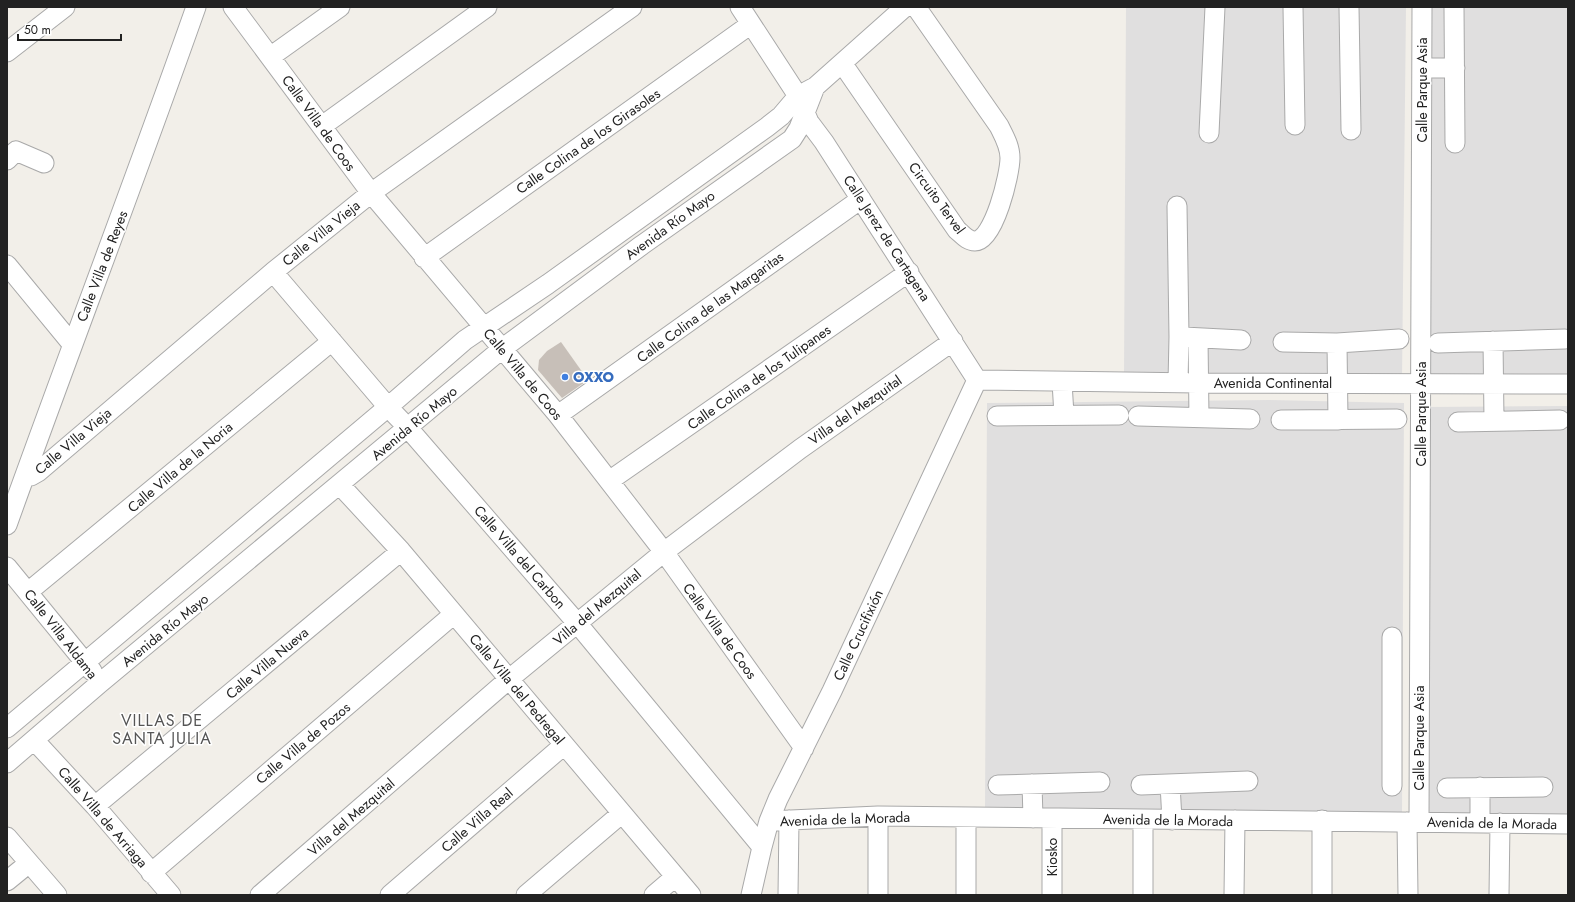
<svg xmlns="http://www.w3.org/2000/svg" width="1575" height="902" viewBox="0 0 1575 902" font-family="Jost,sans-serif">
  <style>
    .residential { fill: #e0dfdf }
    .building { fill: #c7bfb8 }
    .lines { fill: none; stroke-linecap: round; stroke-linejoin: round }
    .minor-casing { stroke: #a9a9a9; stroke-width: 21 }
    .minor { stroke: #fff; stroke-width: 19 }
    .shop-dot { fill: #3f7fe0; stroke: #fff; stroke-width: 1.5 }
    .labels { text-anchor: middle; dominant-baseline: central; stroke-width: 3; stroke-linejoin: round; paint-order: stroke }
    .street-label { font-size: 14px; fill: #222; stroke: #fff }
    .shop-label { font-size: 14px; font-weight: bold; fill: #366cbe; stroke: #fff; text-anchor: start }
    .quarter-label { font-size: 16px; letter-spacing: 1px; fill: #555; stroke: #fff }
  </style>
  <rect width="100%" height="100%" fill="#f2efe9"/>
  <path class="residential" d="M1126,7H1406L1402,379L1124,375Z
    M1429,7H1568V378L1428,377Z
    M1269,400L1404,403L1402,813L985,811L987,403Z
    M1568,406V817H1429V407Z"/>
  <path class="building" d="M561,342L588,380L562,398L538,370L539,360L547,351Z"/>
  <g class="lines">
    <g class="minor-casing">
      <path id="minor" d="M233,7L371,193L558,415L664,552L804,748
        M740,7L798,96L809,122L824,142L977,380
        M1293,7L1295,125
        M1349,7L1351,130
        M1454,7L1455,143
        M7,52L65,7
        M270,57L340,7
        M842,63L957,230C962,234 967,241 975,241C994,241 1010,174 1010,158C1010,146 1004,136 999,126L916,7
        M1422,68H1455
        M322,126L487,7
        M1209,133L1215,7
        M7,160L16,151L44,163
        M1177,206L1179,337L1178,382
        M424,258L751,24
        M7,265L72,344
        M273,272L388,407L408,428L577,623L762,847
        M1184,337L1241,340
        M1198,338L1199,418
        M1493,341L1494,420
        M1283,342L1337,343L1399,339
        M1337,343L1338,420
        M1438,343L1565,339
        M977,380L1198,383L1568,384
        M1062,382L1064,415
        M558,415L861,199
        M997,416L1119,415
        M1138,416L1250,419
        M1281,420L1397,419
        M1458,422L1560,420
        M25,476H31L38,472L273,272L371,193L632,7
        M609,481L909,272
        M340,485L401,551L691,895
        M7,525C69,352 135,180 196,7
        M7,567L92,671
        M28,592L332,341
        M1392,637V786
        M7,728L388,407L465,340L548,284L767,127L781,116L798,96L815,87L905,7
        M34,740L95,806L171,895
        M7,763L100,683L503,348L642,245L792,139L799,128L815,87
        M1032,784L1033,818
        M1170,784L1172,820
        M998,785L1100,782
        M1141,785L1248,781
        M1447,788L1543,787
        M95,806L401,551
        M878,816V895
        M1322,820V895
        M769,821L878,816L1568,824
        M1407,822L1408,895
        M1419,822L1422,7
        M1480,823V787
        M7,837L57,895
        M151,873L454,614
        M7,881L29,863
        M260,895L508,680L664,552L800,449L953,341
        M390,895L564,745
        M526,895L621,814
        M654,895L675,877
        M751,895L762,847L769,821L778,799L832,691L977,380
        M788,895L789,820
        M966,895V817
        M1052,895V818
        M1143,895V820
        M1234,895L1235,820
        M1499,895L1500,823"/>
    </g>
    <use href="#minor" class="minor"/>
  </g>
  <circle class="shop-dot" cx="565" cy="377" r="4"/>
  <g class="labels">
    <g class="street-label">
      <text transform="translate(1422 90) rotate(-90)">Calle Parque Asia</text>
      <text transform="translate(319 123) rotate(54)">Calle Villa de Coos</text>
      <text transform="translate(588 141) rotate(-35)">Calle Colina de los Girasoles</text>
      <text transform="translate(937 198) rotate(54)">Circuito Tervel</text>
      <text transform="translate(670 225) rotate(-36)">Avenida Río Mayo</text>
      <text transform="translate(321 233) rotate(-39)">Calle Villa Vieja</text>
      <text transform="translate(887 238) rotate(57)">Calle Jerez de Cartagena</text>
      <text transform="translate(102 266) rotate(-69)">Calle Villa de Reyes</text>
      <text transform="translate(710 307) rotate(-36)">Calle Colina de las Margaritas</text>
      <text transform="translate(523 374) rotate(50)">Calle Villa de Coos</text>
      <text transform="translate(759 377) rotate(-35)">Calle Colina de los Tulipanes</text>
      <text x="1273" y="383">Avenida Continental</text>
      <text transform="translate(855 410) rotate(-35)">Villa del Mezquital</text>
      <text transform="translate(1421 414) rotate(-90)">Calle Parque Asia</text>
      <text transform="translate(414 423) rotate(-40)">Avenida Río Mayo</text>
      <text transform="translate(73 441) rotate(-40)">Calle Villa Vieja</text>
      <text transform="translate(180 467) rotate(-40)">Calle Villa de la Noria</text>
      <text transform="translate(520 557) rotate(49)">Calle Villa del Carbon</text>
      <text transform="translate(597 607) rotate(-40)">Villa del Mezquital</text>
      <text transform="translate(165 630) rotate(-39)">Avenida Río Mayo</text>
      <text transform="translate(720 631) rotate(54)">Calle Villa de Coos</text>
      <text transform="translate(61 634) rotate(52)">Calle Villa Aldama</text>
      <text transform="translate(858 635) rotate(-65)">Calle Crucifixión</text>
      <text transform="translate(267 663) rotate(-40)">Calle Villa Nueva</text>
      <text transform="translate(517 689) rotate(50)">Calle Villa del Pedregal</text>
      <text transform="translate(1419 738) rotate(-90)">Calle Parque Asia</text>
      <text transform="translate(303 743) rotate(-40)">Calle Villa de Pozos</text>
      <text transform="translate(103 817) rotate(49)">Calle Villa de Arriaga</text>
      <text transform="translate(351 817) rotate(-41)">Villa del Mezquital</text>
      <text transform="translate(845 819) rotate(-2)">Avenida de la Morada</text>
      <text transform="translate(477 820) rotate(-41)">Calle Villa Real</text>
      <text transform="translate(1168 820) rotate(1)">Avenida de la Morada</text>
      <text transform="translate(1492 823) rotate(1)">Avenida de la Morada</text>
      <text transform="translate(1052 857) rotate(-90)">Kiosko</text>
    </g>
    <g class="shop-label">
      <text x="573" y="377">OXXO</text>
    </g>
    <g class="quarter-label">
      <text x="162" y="720">VILLAS DE<tspan x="162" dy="18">SANTA JULIA</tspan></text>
    </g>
  </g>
  <rect width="1575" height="902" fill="none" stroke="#222222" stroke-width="16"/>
  <path d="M18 34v6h103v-6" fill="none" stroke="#222222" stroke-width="2"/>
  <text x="24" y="34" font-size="12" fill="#222222" stroke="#ffffff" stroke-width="3" paint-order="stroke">50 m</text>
</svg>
